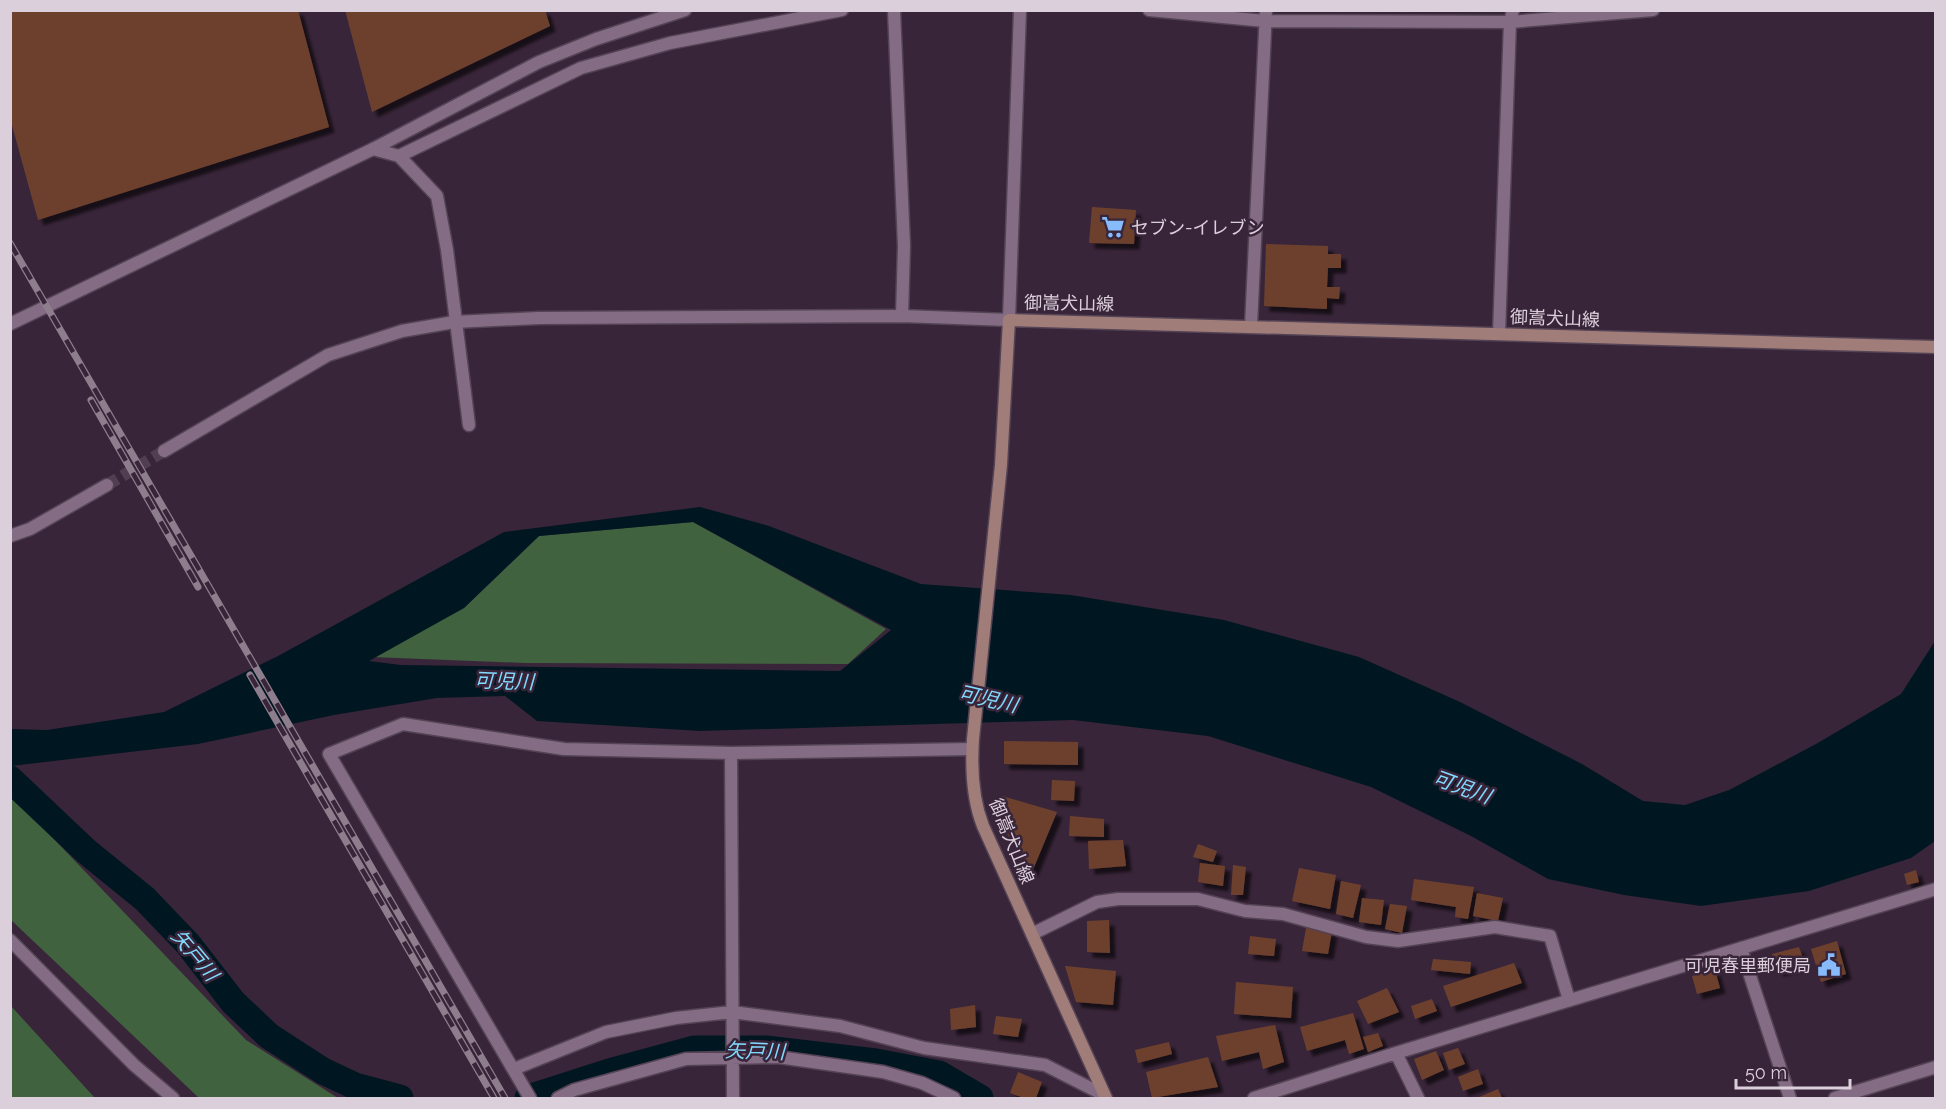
<svg xmlns="http://www.w3.org/2000/svg" width="1946" height="1109" viewBox="0 0 1946 1109" font-family="Raleway,'Noto Sans JP',sans-serif">
  <style>
    .forest { fill: #40623f }
    .water { fill: #001722; fill-rule: evenodd }
    .lines { fill: none; stroke-linecap: round; stroke-linejoin: round }
    .river { stroke: #001722; stroke-width: 27 }
    .building { fill: #6d412e; filter: url(#shadow) }
    .tertiary-tunnel { stroke: #513e51; stroke-width: 12; stroke-dasharray: 12 6; stroke-linecap: butt }
    .minor-casing { stroke: #544355; stroke-width: 15 }
    .tertiary-casing { stroke: #544355; stroke-width: 15 }
    .secondary-casing { stroke: #544355; stroke-width: 15 }
    .minor { stroke: #846d84; stroke-width: 12 }
    .tertiary { stroke: #846d84; stroke-width: 12 }
    .secondary { stroke: #a17d79; stroke-width: 12 }
    .rail-casing { stroke: #8d7d8d; stroke-width: 7 }
    .rail { stroke: #392539; stroke-width: 4.5; stroke-dasharray: 14; stroke-linecap: butt }
    .labels { text-anchor: middle; dominant-baseline: central; stroke-width: 5; stroke-linejoin: round; paint-order: stroke }
    .poi-label { font-size: 18px; fill: #dccfdc; stroke: #392539; text-anchor: start }
    .street-label { font-size: 18px; fill: #dccfdc; stroke: #392539 }
    .water-label { font-size: 20px; font-style: italic; fill: #82d9fe; stroke: #392539 }
  </style>
  <defs>
    <filter id="shadow"><feDropShadow dx="5.5" dy="5.5" stdDeviation="1.5" flood-color="#0009"/></filter>
  </defs>
  <rect width="100%" height="100%" fill="#392539"/>
  <path class="forest" d="M693,522L886,629L848,664L525,663L372,657L464,608L539,536Z
    M10,793L246,1040L338,1098H199L11,920Z
    M10,1006H11L95,1098H11Z"/>
  <path class="water" d="M700,507L769,526L921,584L1071,595L1224,620L1359,657L1460,702L1582,764L1643,801L1685,805L1729,790L1816,744L1901,694L1935,641V841L1911,858L1809,891L1701,906L1624,895L1548,879L1471,836L1371,787L1208,736L1073,720L700,731L537,721L505,696L437,698L334,715L198,744L11,766V729L47,730L164,712L278,656L504,532ZM693,522L891,630L840,671L401,665L369,661L464,608L539,536Z"/>
  <g class="lines">
    <path class="river" d="M10,779L86,851L145,899L188,944L233,1002L269,1036L323,1071L355,1086L400,1098
      M528,1098L609,1072L694,1049H766L876,1062L939,1074L980,1098"/>
  </g>
  <path class="building" d="M10,10H298L329,127L38,220L10,118Z
    M345,10H545L550,26L372,112Z
    M1092,207L1136,210L1134,244L1089,243Z
    M1266,244L1328,246V254H1341V268H1328L1327,287H1340L1339,299L1327,298V309L1264,306Z
    M1004,741L1078,742V765L1004,764Z
    M1052,780L1075,781L1074,801L1051,800Z
    M1002,796L1057,812L1032,872L996,817Z
    M1070,816L1104,819V837L1069,836Z
    M1123,840L1126,866L1089,869L1088,841Z
    M1198,844L1217,851L1213,862L1193,857Z
    M1200,863L1225,866L1223,886L1198,882Z
    M1233,865L1246,867L1243,895H1231Z
    M1299,868L1336,875L1330,909L1292,901Z
    M1916,870L1919,882L1907,885L1904,874Z
    M1414,879L1474,887L1468,919L1455,917L1456,907L1411,900Z
    M1341,881L1361,885L1353,918L1336,914Z
    M1477,893L1503,898L1498,921L1473,916Z
    M1362,898L1384,900L1381,925L1359,922Z
    M1390,904L1407,906L1402,933L1385,929Z
    M1109,920L1110,953L1087,952V921Z
    M1306,928L1332,931L1328,954L1302,951Z
    M1250,936L1276,939L1274,956L1248,954Z
    M1837,941L1846,974L1821,982L1811,949Z
    M1799,947L1805,964L1778,971L1772,954Z
    M1433,959L1471,962L1470,974L1431,970Z
    M1514,963L1522,983L1451,1007L1443,986Z
    M1065,966L1116,971L1113,1005L1076,1002Z
    M1715,970L1720,988L1697,994L1692,976Z
    M1236,982L1293,987L1291,1018L1234,1014Z
    M1387,988L1399,1012L1368,1024L1357,1001Z
    M1432,999L1437,1011L1415,1019L1411,1006Z
    M975,1005L976,1027L951,1030L950,1009Z
    M1353,1013L1364,1049L1349,1054L1345,1040L1307,1051L1300,1027Z
    M996,1016L1022,1019L1018,1037L993,1034Z
    M1275,1025L1284,1062L1263,1069L1259,1052L1222,1061L1216,1036Z
    M1378,1033L1383,1046L1368,1052L1363,1037Z
    M1169,1042L1172,1054L1138,1063L1135,1050Z
    M1458,1048L1465,1064L1449,1070L1443,1053Z
    M1436,1051L1444,1070L1422,1080L1414,1059Z
    M1208,1057L1218,1087L1152,1098L1146,1072Z
    M1478,1069L1483,1084L1463,1091L1458,1077Z
    M1018,1072L1042,1082L1036,1098H1024L1010,1093Z
    M1498,1089L1502,1098H1477Z"/>
  <g class="lines">
    <path class="tertiary-tunnel" d="M107,485L164,451"/>
    <g class="minor-casing">
      <path id="minor" d="M894,10L904,246L902,316
        M1149,10L1265,21L1510,22L1513,10
        M373,149L399,156L437,196L447,250L469,425
        M399,156L581,68L670,43L842,10
        M1251,326L1266,10
        M1499,334L1510,22L1653,10
        M731,753L733,1098
        M1032,934L1097,902L1118,899H1198L1245,911L1283,914L1366,937L1398,941L1495,927L1550,936L1569,1000
        M1741,948L1790,1098
        M1396,1053L1418,1098
        M514,1069L606,1032L676,1018L732,1012L840,1026L924,1048L1045,1065L1104,1095
        M530,1098L329,754L403,724L564,749L731,753L972,749
        M558,1098L574,1090L686,1059L778,1057L883,1072L922,1083L954,1098
        M1254,1098L1396,1053L1936,889
        M1835,1098L1936,1067"/>
    </g>
    <g class="tertiary-casing">
      <path id="tertiary" d="M10,324L373,149L539,62L596,39L685,10
        M164,451L328,355L402,331L454,322L539,318L902,316L1009,320L1020,10
        M10,536L30,529L107,485
        M10,940L134,1065L173,1098"/>
    </g>
    <g class="secondary-casing">
      <path id="secondary" d="M1106,1098L983,826C972,798 971,769 973,739L1001,465L1009,320L1936,347"/>
    </g>
    <use href="#minor" class="minor"/>
    <use href="#tertiary" class="tertiary"/>
    <use href="#secondary" class="secondary"/>
    <g class="rail-casing">
      <path id="rail" d="M10,243L505,1098
        M91,400L198,587
        M250,675L494,1098"/>
    </g>
    <use href="#rail" class="rail"/>
  </g>
  <defs>
    <g id="supermarket-bare" transform="scale(1.8)"><path d="M-6-5.5h2.5l.6 2H6L4.5 2H-2.5L-4.4-4H-6ZM-1.5 3.2a1.3 1.3 0 1 0 .1 0ZM3 3.2a1.3 1.3 0 1 0 .1 0Z" fill="#88bbfc" stroke="#392539" stroke-width="2.5" paint-order="stroke"/></g>
    <g id="civic-bare" transform="scale(1.8)"><path d="M-.6-6.5H3V-4.5H.6V-3L4-1V1h2V6H-6V1h2V-1L-.6-3ZM-1.2 2.5V6h2.4V2.5Z" fill="#88bbfc" stroke="#392539" stroke-width="2.5" paint-order="stroke"/></g>
  </defs>
  <g fill-rule="evenodd">
    <use href="#supermarket-bare" x="1113" y="227"/>
    <use href="#civic-bare" x="1829" y="965"/>
  </g>
  <g class="labels">
    <g class="poi-label">
      <text x="1131" y="227">セブン-イレブン</text>
      <text x="1811" y="965" text-anchor="end">可児春里郵便局</text>
    </g>
    <g class="street-label">
      <text transform="translate(1069 303) rotate(1)">御嵩犬山線</text>
      <text transform="translate(1555 318) rotate(2)">御嵩犬山線</text>
      <text transform="translate(1012 841) rotate(68)">御嵩犬山線</text>
    </g>
    <g class="water-label">
      <text transform="translate(504 681) rotate(2)">可児川</text>
      <text transform="translate(988 699) rotate(13)">可児川</text>
      <text transform="translate(1462 787) rotate(20)">可児川</text>
      <text transform="translate(195 955) rotate(50)">矢戸川</text>
      <text transform="translate(755 1051) rotate(2)">矢戸川</text>
    </g>
  </g>
  <rect width="1946" height="1109" fill="none" stroke="#dccfdc" stroke-width="24"/>
  <path d="M1736 1079v9h114v-9" fill="none" stroke="#dccfdc" stroke-width="3"/>
  <text x="1745" y="1079" font-size="18" fill="#dccfdc" stroke="#392539" stroke-width="4.5" paint-order="stroke">50 m</text>
</svg>
